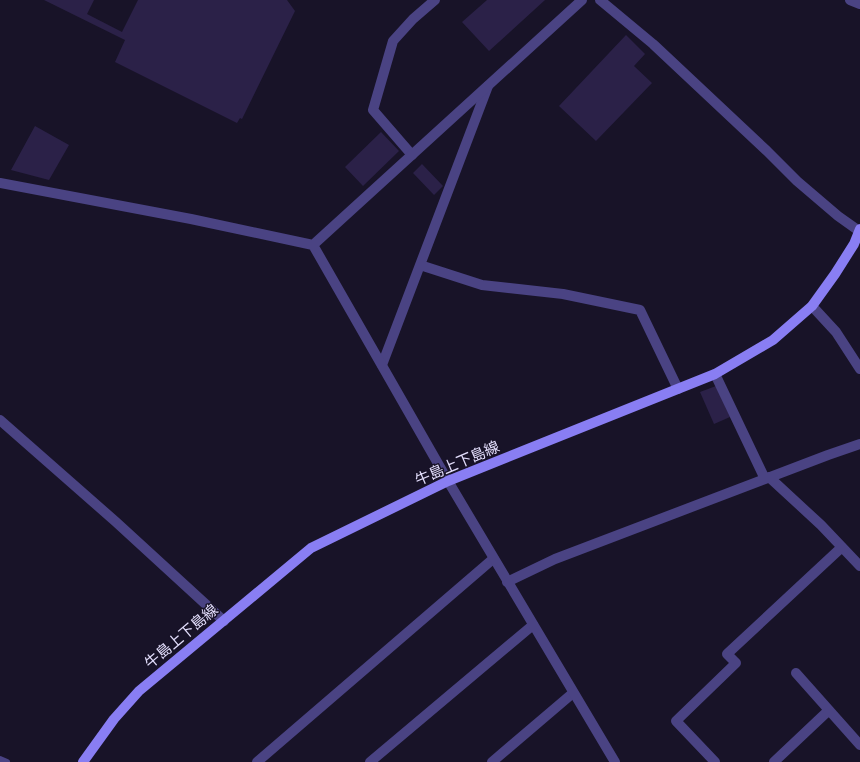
<svg xmlns="http://www.w3.org/2000/svg" width="860" height="762" viewBox="0 0 860 762" font-family="'Titillium Web','Noto Sans JP',sans-serif">
  <style>
    .building { fill: #2b2148 }
    .lines { fill: none; stroke-linecap: round; stroke-linejoin: round }
    .service { stroke: #4a4383; stroke-width: 6 }
    .minor { stroke: #4a4383; stroke-width: 10 }
    .tertiary { stroke: #4a4383; stroke-width: 10 }
    .secondary { stroke: #897ef3; stroke-width: 10 }
    .labels { text-anchor: middle; dominant-baseline: central; stroke-width: 3; stroke-linejoin: round; paint-order: stroke }
    .street-label { font-size: 15px; fill: #e3defc; stroke: #181328 }
  </style>
  <rect width="100%" height="100%" fill="#181328"/>
  <path class="building" d="M44,0H94L87,14L122,32L138,0H287L295,11L242,119L240,118L237,123L115,62L125,40Z
    M487,0H545L489,51L462,22Z
    M626,35L645,54L634,66L652,83L596,141L559,106Z
    M35,126L69,145L49,180L11,170Z
    M381,132L399,151L363,186L345,167Z
    M422,164L443,186L434,195L413,173Z
    M716,386L730,417L714,424L700,392Z"/>
  <g class="lines">
    <path class="service" d="M0,759L7,762"/>
    <path class="minor" d="M600,0L653,44L767,151L797,181L838,216L859,231
      M850,0L860,4
      M412,155L373,110L393,41L413,19L435,0
      M420,265L482,285L563,294L640,310L678,389
      M812,306L836,332L860,369
      M382,365L488,86
      M715,374L765,479
      M0,420L116,522L224,621
      M769,477L821,525L860,566
      M507,582L555,559L828,455L860,444
      M796,673L860,745
      M257,762L493,559
      M370,762L533,625
      M492,762L573,693
      M715,762L676,721L736,663L727,654L842,547
      M774,762L828,711"/>
    <path class="tertiary" d="M0,183L191,219L313,245L448,481L615,762
      M313,245L582,0"/>
    <path class="secondary" d="M83,762L114,719L139,691L311,548L448,481L715,374L773,340L812,306L835,274L854,244L860,229"/>
  </g>
  <g class="labels">
    <g class="street-label">
      <text transform="translate(457 463) rotate(-23)">牛島上下島線</text>
      <text transform="translate(181 636) rotate(-40)">牛島上下島線</text>
    </g>
  </g>
</svg>
